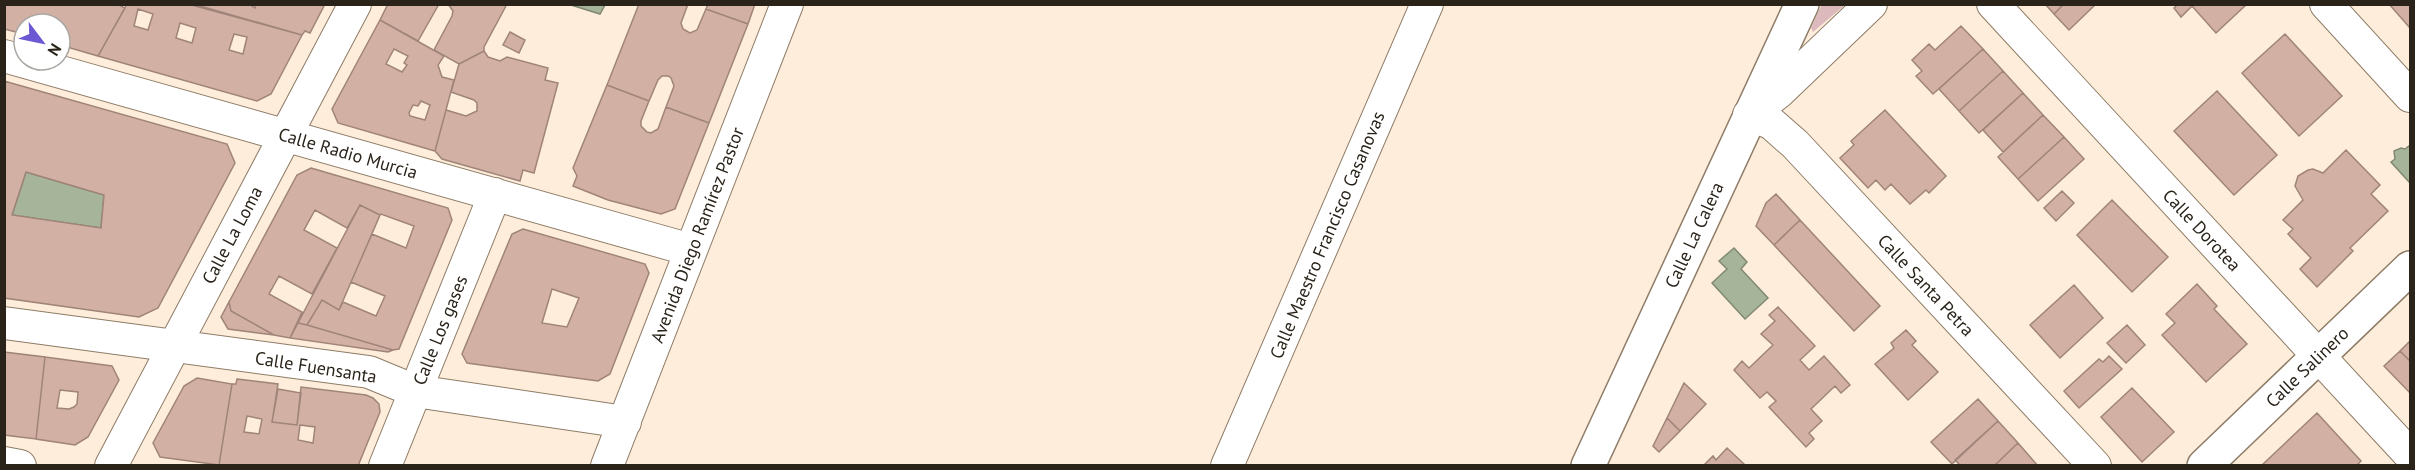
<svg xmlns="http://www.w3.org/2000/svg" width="2415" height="470" viewBox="0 0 2415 470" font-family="'PT Sans',sans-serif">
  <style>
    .green { fill: #dcb9bc }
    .water { fill: #a6b599; stroke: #818973; stroke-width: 1.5 }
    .building { fill: #d2b1a4; stroke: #a08479; stroke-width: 1.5; fill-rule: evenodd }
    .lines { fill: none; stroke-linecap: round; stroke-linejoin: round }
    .street-casing { stroke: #8e7c67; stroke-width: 34 }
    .secondary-casing { stroke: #8e7c67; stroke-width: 36 }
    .street { stroke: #fff; stroke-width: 32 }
    .secondary { stroke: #fff; stroke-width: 33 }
    .labels { text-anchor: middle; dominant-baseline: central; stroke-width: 4.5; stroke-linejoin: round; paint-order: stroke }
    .street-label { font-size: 18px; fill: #2a231a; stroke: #fff }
  </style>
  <rect width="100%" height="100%" fill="#fdedda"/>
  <path class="green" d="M1822,4L1845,5L1813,32L1811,28Z"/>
  <path class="water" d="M571,5H605L600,14Z
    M2409,146L2410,148V183L2391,162L2395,159L2394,151L2401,148L2405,149Z
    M26,172L104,195L101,228L12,215Z
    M1734,248L1747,262L1741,269L1768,298L1745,319L1712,283L1727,269L1719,261Z"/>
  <path class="building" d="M4,4H117L125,8L98,56L60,45V24H24V34L4,29Z
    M127,4H188L302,35L271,94L257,101L98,56ZM138,9L153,14L148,30L134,26ZM180,23L196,28L192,43L176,38ZM234,34L247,37L243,54L229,50Z
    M193,4H249L255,8L256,4H325L310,33L305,31L302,35Z
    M388,4H439L418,41L380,20Z
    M448,4H507L484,47V51L459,64L434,50L452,16L453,11Z
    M639,4H688L681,23L683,29L690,33L697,30L706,9L748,24L709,123L666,107L674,86L671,78L668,76H662L658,80L649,101L607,85Z
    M708,4H755L748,24L706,9Z
    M2045,4H2064L2054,14Z
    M2064,4H2096L2069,30L2054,14Z
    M2178,4H2194L2181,17L2174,8Z
    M2194,4H2247L2216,33L2192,6Z
    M2389,4H2410V28Z
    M380,20L444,56L438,65L442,77L454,80L435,151L338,123L332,109ZM394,49L408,56L404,63L407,65L402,72L386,64ZM421,101L430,105L425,120L410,116L409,113L413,105L418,106Z
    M1961,26L1983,49L1933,94L1916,76L1922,71L1912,60L1929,44L1935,50Z
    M510,32L525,40L519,53L503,45Z
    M2285,34L2342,96L2299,136L2242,73Z
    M1983,49L2003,71L1959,111L1939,89Z
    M484,51L488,57L500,61L507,57L548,68L545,80L558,83L534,173L523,170L520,181L442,159L435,151L446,110L466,116L477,111V103L474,100L451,92L459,64Z
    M2003,71L2023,93L1979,133L1959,111Z
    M4,81L227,144L235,163L158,308L139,317L4,298ZM26,172L104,195L101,228L12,215Z
    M607,85L649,101L641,121V126L647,132L651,133L658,129L666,107L709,123L675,209L661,214L608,200L573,186L577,176L573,168Z
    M2217,91L2277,155L2234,195L2174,131Z
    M2023,93L2043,115L2003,152L1983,130Z
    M1885,110L1946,176L1929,193L1926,190L1910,204L1891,184L1885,190L1876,180L1868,188L1840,158L1854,145L1851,141Z
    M2043,115L2064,137L2018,179L1998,157Z
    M2064,137L2084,159L2038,201L2018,179Z
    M2346,150L2380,185L2371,194L2388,211L2350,248L2353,251L2317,287L2300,269L2311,258L2288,234L2293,229L2283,220L2303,200L2295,186L2298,176L2308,170L2313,169L2323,173Z
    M311,168L448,208L452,220L399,349L393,350L307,325L322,300L339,310L343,302L376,316L385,296L351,282L372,234L406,248L414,226L381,214L380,215L360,205L347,228L315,210L304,230L337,248L312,294L279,276L269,294L302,312L290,338L274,335L231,311L229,302L297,175Z
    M2062,191L2074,203L2056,221L2044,208Z
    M1776,194L1800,220L1774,245L1756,226L1766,203Z
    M2112,200L2168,257L2132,292L2077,235Z
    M360,205L380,215L339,310L322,300L307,325L298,323Z
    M1800,220L1880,306L1854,331L1774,245Z
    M523,229L645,264L649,273L610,374L598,381L467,363L462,354L512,234ZM552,289L579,298L567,327L542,323Z
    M2197,284L2217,306L2214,309L2247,344L2206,382L2162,335L2175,323L2166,314Z
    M2074,285L2103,318L2060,358L2030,325Z
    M229,302L231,311L274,335L228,329L221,317Z
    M1778,307L1815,346L1800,360L1809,370L1824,356L1850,385L1841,393L1835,386L1811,409L1822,421L1809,433L1814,439L1806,447L1769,407L1776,401L1767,392L1760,398L1734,370L1742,361L1749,368L1773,345L1761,334L1775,321L1769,315Z
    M298,323L307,325L393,350L388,352L290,338Z
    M2127,325L2145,345L2126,363L2107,343Z
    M1906,330L1916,341L1912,345L1938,372L1908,400L1875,364L1894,348L1891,343Z
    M2410,341V361L2400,351Z
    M2400,351L2410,361V393L2384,366Z
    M4,352L45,357L36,439L4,435Z
    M2109,356L2122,369L2079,408L2064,391L2099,359L2103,362Z
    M45,357L112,366L119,380L88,437L75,445L36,439ZM60,390L78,392L77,404L74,407L69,409L57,408Z
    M197,378L232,384L219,465L160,457L153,443L184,386Z
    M237,379L278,384L272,422L297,425L301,387L366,395L373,398L379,404L380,412L358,466L219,465L232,384H236ZM247,416L262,419L259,434L244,432ZM300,425L315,427L313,443L298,440Z
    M1684,383L1706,404L1680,431L1667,418Z
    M2132,388L2174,432L2142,462L2101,417Z
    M278,389L301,393L297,425L272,422Z
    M1978,399L1998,421L1952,464L1931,442Z
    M2317,413L2361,461L2356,466H2261Z
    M1667,418L1680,431L1659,452L1653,446Z
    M1998,421L2018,443L1994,466H1961L1955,460Z
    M2018,443L2038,466H1994Z
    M1727,448L1744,464L1742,466H1703L1713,456L1716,460Z"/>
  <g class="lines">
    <g class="street-casing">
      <path id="street" d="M1993,4L2410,455
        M2326,4L2410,96
        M4,56L691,250
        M1749,115L1771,123L1795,144L2095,466
        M1749,115L1779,92L1871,4
        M4,323L369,372L415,391L625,422
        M4,463L20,466
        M111,466L355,4
        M385,466L495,194
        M607,466L787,4
        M1227,466L1427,4"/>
    </g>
    <g class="secondary-casing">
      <path id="secondary" d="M1588,466L1802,4
        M2204,466L2410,268"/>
    </g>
    <use href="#street" class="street"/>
    <use href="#secondary" class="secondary"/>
  </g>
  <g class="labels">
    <g class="street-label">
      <text transform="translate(348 153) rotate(16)">Calle Radio Murcia</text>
      <text transform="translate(2202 230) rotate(47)">Calle Dorotea</text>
      <text transform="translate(232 235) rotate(-62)">Calle La Loma</text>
      <text transform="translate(697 235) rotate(-69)">Avenida Diego Ramírez Pastor</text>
      <text transform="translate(1327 235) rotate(-67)">Calle Maestro Francisco Casanovas</text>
      <text transform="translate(1694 235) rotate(-65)">Calle La Calera</text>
      <text transform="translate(1926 285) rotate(47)">Calle Santa Petra</text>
      <text transform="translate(440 330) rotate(-68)">Calle Los gases</text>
      <text transform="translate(316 367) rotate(9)">Calle Fuensanta</text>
      <text transform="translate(2307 367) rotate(-44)">Calle Salinero</text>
    </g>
  </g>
  <rect width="2415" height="470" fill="none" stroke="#2a231a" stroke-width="12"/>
  <g transform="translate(42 42) rotate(122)"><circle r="28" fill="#ffffff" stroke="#aaa7a3" stroke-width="1.5"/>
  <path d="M0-4.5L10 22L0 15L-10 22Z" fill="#6c58d2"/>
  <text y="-9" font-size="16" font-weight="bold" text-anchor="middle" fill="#2a231a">N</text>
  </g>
</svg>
